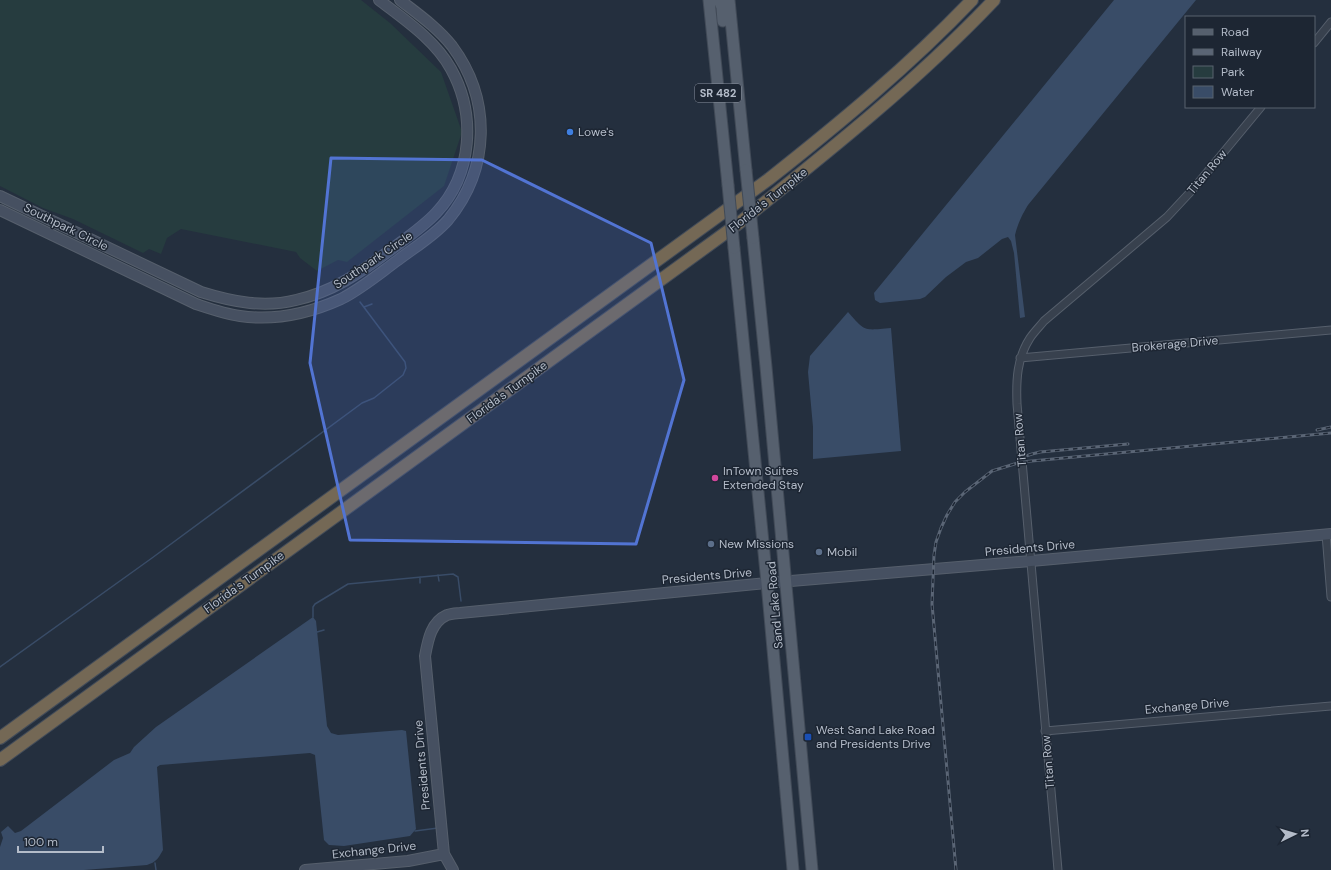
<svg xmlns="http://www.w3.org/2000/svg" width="1331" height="870" viewBox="0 0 1331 870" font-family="'DM Sans',sans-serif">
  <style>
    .green { fill: #263c3f }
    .water { fill: #394c67 }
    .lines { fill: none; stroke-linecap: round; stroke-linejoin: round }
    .stream { stroke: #394c67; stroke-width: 1.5 }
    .street-casing { stroke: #565f6c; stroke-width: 9 }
    .secondary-casing { stroke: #565f6c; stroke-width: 12 }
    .primary-casing { stroke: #414a57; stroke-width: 13 }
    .highway-casing { stroke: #434c59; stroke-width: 14 }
    .street { stroke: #38414e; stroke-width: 7 }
    .secondary { stroke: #465061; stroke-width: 10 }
    .primary { stroke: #56606e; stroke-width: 11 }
    .highway { stroke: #746855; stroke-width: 12 }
    .rail-casing { stroke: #5a6575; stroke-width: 3 }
    .rail { stroke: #1d2633; stroke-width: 1.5; stroke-dasharray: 4.5; stroke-linecap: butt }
    .primary-bridge-casing { stroke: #414a57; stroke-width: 13; stroke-linecap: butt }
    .primary-bridge { stroke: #56606e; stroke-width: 11 }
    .marked { fill: #5274d3; fill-opacity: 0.2; stroke: #5274d3; stroke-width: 3; stroke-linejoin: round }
    .shop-dot { fill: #3f7fe0; stroke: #1d2633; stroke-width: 1.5 }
    .hotel-dot { fill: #d1479c; stroke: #1d2633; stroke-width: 1.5 }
    .service-dot { fill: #5c6f8a; stroke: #1d2633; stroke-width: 1.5 }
    .transit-dot { fill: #1a4fb4; stroke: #1d2633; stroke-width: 1.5 }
    .labels { text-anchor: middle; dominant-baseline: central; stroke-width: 3; stroke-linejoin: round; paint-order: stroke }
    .shield { fill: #1d2633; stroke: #878f9c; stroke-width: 1 }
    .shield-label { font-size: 11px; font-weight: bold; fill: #b4bcc9 }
    .poi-label { font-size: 12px; fill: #b4bcc9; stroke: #1d2633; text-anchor: start }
    .street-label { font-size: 12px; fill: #b4bcc9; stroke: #1d2633 }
  </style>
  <rect width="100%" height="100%" fill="#242f3e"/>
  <path class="green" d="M0,0H361L390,23L441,72L462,132L444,186L347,262L338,260L317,271L300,258L296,252L181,229L167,238L161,254L149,249L143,253L73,219L43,208L0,186Z"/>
  <path class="water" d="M1114,0H1196L1028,205C1022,215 1018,223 1015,235L1025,317L1020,318L1014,253L1011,241L1008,237L1002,239L978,258L966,262L946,277L925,297L920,299L880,303L875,300L874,293Z
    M848,312C866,333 865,330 891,328L901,451L813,459V427L808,372L810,356Z
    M313,617L316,621L327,726L331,733L338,735L402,730L406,731L416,829L410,836L344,846L329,845L324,840L315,755L310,753L160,765L157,767L163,850C158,859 156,862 147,865L84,870H0V847L3,838L1,832L8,826L15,833L21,831L114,760L130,753L134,747L156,727Z"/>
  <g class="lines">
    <path class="stream" d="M364,307L372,304
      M438,575L439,581
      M420,577V583
      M313,617V607L315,604L348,584L453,574L458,577L461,601
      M317,632L324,630
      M0,667L152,558L362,403L374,398L403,375L406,368L405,362L360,302
      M415,831L438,828
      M155,863L156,870"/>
    <g class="street-casing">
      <path id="street" d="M1314,43L1331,22
        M1020,358L1331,330
        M1326,534L1331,597
        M1045,731L1331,706
        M1058,870L1017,404C1016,380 1017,358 1030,338C1034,332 1040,326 1044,321L1167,217L1194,188L1261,107"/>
    </g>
    <g class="secondary-casing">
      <path id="secondary" d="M0,196L201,292C233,302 264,308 296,300C332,292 360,273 389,251C405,239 423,227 436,213C473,174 476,114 451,69C435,40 405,20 379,0
        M0,210L196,304C211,309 225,314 240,316C274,321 310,313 341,299C361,289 380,273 398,260C415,247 434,236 448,220C490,169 492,100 452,46C438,28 418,14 400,0
        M305,870L408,861L444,854
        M453,870L444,854L425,656C428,640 431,622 447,615C451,614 456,613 460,613L767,583L1031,561L1331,534"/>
    </g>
    <g class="primary-casing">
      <path id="primary" d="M709,0L728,185
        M719,0L722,7L723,21
        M729,0L746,170
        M753,238L766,367L812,870
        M734,248L767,583L793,870"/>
    </g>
    <g class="highway-casing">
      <path id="highway" d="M0,738L769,179C840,123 910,65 972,0
        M0,760L739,223C828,152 916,82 994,0"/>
    </g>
    <use href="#street" class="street"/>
    <use href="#secondary" class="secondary"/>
    <use href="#primary" class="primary"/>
    <use href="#highway" class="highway"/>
    <g class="rail-casing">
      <path id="rail" d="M1317,430L1331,427
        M1020,458L1032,454L1040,452L1128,444
        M956,870L932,604L934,555L936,542L941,528L947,515L955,502L965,492L992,471L1021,462L1331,433"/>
    </g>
    <use href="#rail" class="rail"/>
    <g class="primary-bridge-casing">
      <path id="primary-bridge" d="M746,170L753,238
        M728,185L734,248"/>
    </g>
    <use href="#primary-bridge" class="primary-bridge"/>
  </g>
  <path class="marked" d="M331,158L482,160L651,243L684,380L636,544L350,540L310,363Z"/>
  <circle class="shop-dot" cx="570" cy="132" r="4"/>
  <circle class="hotel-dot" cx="715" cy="478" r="4"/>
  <g class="service-dot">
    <circle cx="711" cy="544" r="4"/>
    <circle cx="819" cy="552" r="4"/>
  </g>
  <rect class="transit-dot" x="804" y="733" width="8" height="8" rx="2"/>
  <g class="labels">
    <rect class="shield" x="695" y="84" width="46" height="18" rx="3"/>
    <g class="shield-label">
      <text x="718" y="93">SR 482</text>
    </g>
    <g class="poi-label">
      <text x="578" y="132">Lowe's</text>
      <text x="723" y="471">InTown Suites<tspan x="723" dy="14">Extended Stay</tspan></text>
      <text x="719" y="544">New Missions</text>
      <text x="827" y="552">Mobil</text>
      <text x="816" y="730">West Sand Lake Road<tspan x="816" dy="14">and Presidents Drive</tspan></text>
    </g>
    <g class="street-label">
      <text transform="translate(1207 172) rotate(-50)">Titan Row</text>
      <text transform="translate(768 200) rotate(-38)">Florida's Turnpike</text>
      <text transform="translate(66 227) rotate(26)">Southpark Circle</text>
      <text transform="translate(373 260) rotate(-34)">Southpark Circle</text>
      <text transform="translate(1175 344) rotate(-5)">Brokerage Drive</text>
      <text transform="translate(507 392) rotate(-36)">Florida's Turnpike</text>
      <text transform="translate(1020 440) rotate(-95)">Titan Row</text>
      <text transform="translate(1030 548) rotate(-5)">Presidents Drive</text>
      <text transform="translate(707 576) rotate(-5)">Presidents Drive</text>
      <text transform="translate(244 582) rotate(-36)">Florida's Turnpike</text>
      <text transform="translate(775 605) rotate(-95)">Sand Lake Road</text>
      <text transform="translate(1187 706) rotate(-5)">Exchange Drive</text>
      <text transform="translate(1048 762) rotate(-95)">Titan Row</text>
      <text transform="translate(422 765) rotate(-95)">Presidents Drive</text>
      <text transform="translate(374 850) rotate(-6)">Exchange Drive</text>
    </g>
  </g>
  <rect x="1185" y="16" width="130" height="92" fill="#1d2633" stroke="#59626f"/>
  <rect x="1193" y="29" width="20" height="6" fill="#56606e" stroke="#59626f"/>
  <text x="1221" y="36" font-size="12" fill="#b4bcc9">Road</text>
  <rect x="1193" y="49" width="20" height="6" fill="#5a6575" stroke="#59626f"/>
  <text x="1221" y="56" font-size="12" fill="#b4bcc9">Railway</text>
  <rect x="1193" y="66" width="20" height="12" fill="#263c3f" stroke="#59626f"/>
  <text x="1221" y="76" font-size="12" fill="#b4bcc9">Park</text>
  <rect x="1193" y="86" width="20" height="12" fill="#394c67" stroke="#59626f"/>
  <text x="1221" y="96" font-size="12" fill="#b4bcc9">Water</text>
  <g transform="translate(1295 834) rotate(85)" stroke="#1d2633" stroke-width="3" paint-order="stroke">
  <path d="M0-3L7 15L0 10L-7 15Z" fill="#b4bcc9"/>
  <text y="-6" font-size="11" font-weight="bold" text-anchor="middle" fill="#b4bcc9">N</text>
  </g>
  <path d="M18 846v6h85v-6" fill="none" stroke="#b4bcc9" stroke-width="2"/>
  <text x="24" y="846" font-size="12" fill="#b4bcc9" stroke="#1d2633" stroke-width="3" paint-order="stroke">100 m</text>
</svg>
